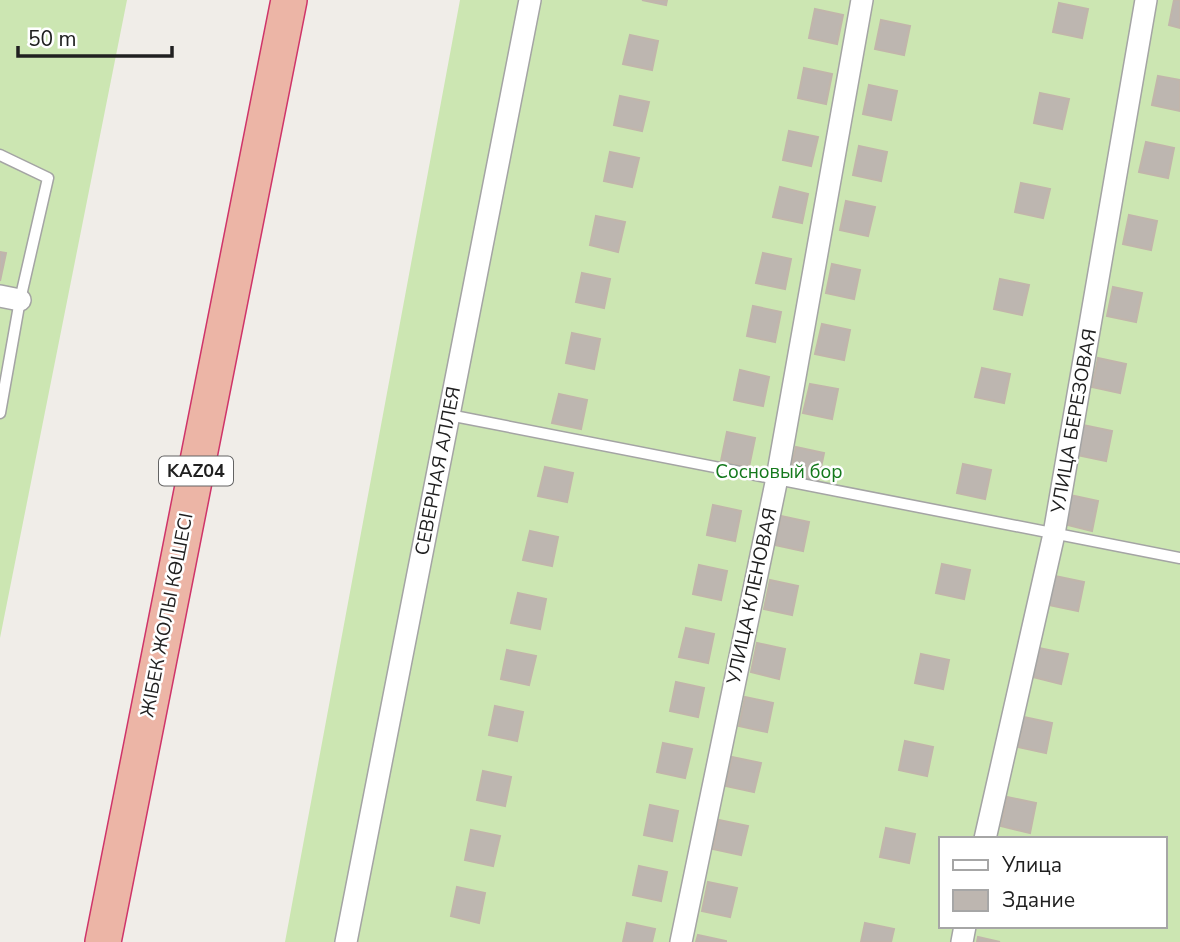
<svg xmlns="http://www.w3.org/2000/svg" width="1180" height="942" viewBox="0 0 1180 942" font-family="'Nunito Sans',sans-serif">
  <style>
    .grass { fill: #cce6b2; fill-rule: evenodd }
    .building { fill: #bdb6b0; stroke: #c1b5ab; stroke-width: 2 }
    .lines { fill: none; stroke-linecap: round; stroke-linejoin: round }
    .service-casing { stroke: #a4a4a4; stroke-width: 13 }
    .minor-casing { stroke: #a4a4a4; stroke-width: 24 }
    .trunk-casing { stroke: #cf3469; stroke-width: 38 }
    .service { stroke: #fff; stroke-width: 10 }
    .minor { stroke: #fff; stroke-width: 21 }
    .trunk { stroke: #ecb5a6; stroke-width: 35 }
    .labels { text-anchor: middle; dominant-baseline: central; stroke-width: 5; stroke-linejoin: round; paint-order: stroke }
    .shield { fill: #fff; stroke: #636363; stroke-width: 2 }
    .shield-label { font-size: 18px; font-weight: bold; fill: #202020 }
    .street-label { font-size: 19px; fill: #202020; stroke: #fff }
    .park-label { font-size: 19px; fill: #14791c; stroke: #fff }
  </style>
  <rect width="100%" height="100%" fill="#f0ede8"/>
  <path class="grass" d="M0,0H127L0,638Z
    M460,0H1180V942H285ZM940,839H1164V926H940Z"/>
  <path class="building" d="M642,0H667L666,5Z
    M1174,0H1180V28L1169,25Z
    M1059,3L1088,9L1082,38L1053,32Z
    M815,9L843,15L837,44L809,38Z
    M881,20L910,26L904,55L875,49Z
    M630,35L658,41L652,70L623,64Z
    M804,68L832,74L826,104L798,98Z
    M1158,76L1180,80V111L1152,105Z
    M869,85L897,91L891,120L863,114Z
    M1040,93L1069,99L1062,129L1034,123Z
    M620,96L649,102L642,131L614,125Z
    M789,131L818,137L811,166L783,160Z
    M1146,142L1174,148L1168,178L1139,172Z
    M859,146L887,152L881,181L853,175Z
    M610,152L639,158L632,187L604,181Z
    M1021,183L1050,189L1043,218L1015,212Z
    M780,187L808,194L802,223L773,217Z
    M846,201L875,207L868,236L840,230Z
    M1129,215L1157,221L1151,250L1123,244Z
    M596,216L625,222L618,252L590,245Z
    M0,252L6,253L0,281Z
    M763,253L791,259L785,289L756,283Z
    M832,264L860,270L854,299L826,293Z
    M582,273L610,279L604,308L576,302Z
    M1000,279L1029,285L1022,315L994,309Z
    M1113,287L1142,293L1136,322L1107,316Z
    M753,306L781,312L775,342L747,336Z
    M822,324L850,330L844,360L815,354Z
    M572,333L600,339L594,369L566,363Z
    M1098,358L1126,364L1120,393L1092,387Z
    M982,368L1010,374L1004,403L975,397Z
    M740,370L769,377L763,406L734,400Z
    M810,384L838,389L832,419L803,413Z
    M559,394L587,400L581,429L552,423Z
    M1083,425L1112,431L1106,461L1077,455Z
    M727,432L755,438L749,467L721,461Z
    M796,447L824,453L818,482L789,476Z
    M963,464L991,470L985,499L957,493Z
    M545,467L573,473L567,502L538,496Z
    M1070,495L1098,501L1092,531L1064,524Z
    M713,505L741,511L735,541L707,535Z
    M781,516L809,522L803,551L775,545Z
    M530,531L558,537L552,566L523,560Z
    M942,564L970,570L964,599L936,593Z
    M699,565L727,571L721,600L693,594Z
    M1055,576L1084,582L1078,611L1049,605Z
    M770,580L798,586L792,615L764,609Z
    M518,593L546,599L540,629L511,623Z
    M686,628L714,634L708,663L679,657Z
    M757,643L785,649L779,679L751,672Z
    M1039,648L1068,654L1061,684L1033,677Z
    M507,650L536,656L529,685L501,679Z
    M921,654L949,660L943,689L915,683Z
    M676,682L704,688L698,717L670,711Z
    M745,697L773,703L767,732L739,726Z
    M495,706L523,712L517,741L489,735Z
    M1024,717L1052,723L1046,753L1018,747Z
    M905,741L933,747L927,776L899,770Z
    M663,743L692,749L685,778L657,772Z
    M732,757L761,763L754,792L726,786Z
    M483,771L511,777L505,806L477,800Z
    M1007,797L1036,803L1030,833L1001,826Z
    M650,805L678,811L672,841L644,835Z
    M719,820L748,826L741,855L713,849Z
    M886,828L915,834L909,863L880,857Z
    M471,830L500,836L493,866L465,860Z
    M639,866L667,872L661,901L633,895Z
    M708,882L737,888L730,917L702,911Z
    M457,887L485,893L479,923L451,916Z
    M627,923L655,929L652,942H623Z
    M865,923L894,929L891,942H861Z
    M698,935L726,941V942H696Z
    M978,937L1000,942H977Z"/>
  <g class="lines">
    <g class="service-casing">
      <path id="service" d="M0,155L48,178L20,300L0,413
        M449,415L1180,558"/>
    </g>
    <g class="minor-casing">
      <path id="minor" d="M0,296L20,300
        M985,839L1054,534L1146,0
        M346,942L530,0
        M681,942L777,478L862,0
        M962,942L965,926"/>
    </g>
    <g class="trunk-casing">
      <path id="trunk" d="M103,942L289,0"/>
    </g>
    <use href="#service" class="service"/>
    <use href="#minor" class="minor"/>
    <use href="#trunk" class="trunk"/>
  </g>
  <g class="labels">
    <rect class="shield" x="159" y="456.5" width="74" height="29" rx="5"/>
    <g class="shield-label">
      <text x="196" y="471">KАZ04</text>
    </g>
    <g class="street-label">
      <text transform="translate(1074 421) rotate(-80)">УЛИЦА БЕРЕЗОВАЯ</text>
      <text transform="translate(438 471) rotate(-79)">СЕВЕРНАЯ АЛЛЕЯ</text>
      <text transform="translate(752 596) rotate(-78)">УЛИЦА КЛЕНОВАЯ</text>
      <text transform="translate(167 615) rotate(-79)">ЖІБЕК ЖОЛЫ КӨШЕСІ</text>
    </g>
    <g class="park-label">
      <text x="779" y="472">Сосновый бор</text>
    </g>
  </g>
  <rect x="939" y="837" width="228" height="91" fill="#ffffff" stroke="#a6a6a6" stroke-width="2"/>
  <rect x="953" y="860" width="35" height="10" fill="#ffffff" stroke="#a6a6a6" stroke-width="2"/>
  <text x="1002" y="872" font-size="21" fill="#202020">Улица</text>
  <rect x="953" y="890" width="35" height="21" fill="#bdb6b0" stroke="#a6a6a6" stroke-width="2"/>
  <text x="1002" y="907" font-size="21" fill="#202020">Здание</text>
  <path d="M18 46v10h154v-10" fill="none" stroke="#202020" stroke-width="3.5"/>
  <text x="28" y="46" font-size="21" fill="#202020" stroke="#ffffff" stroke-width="5" paint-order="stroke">50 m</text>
</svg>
